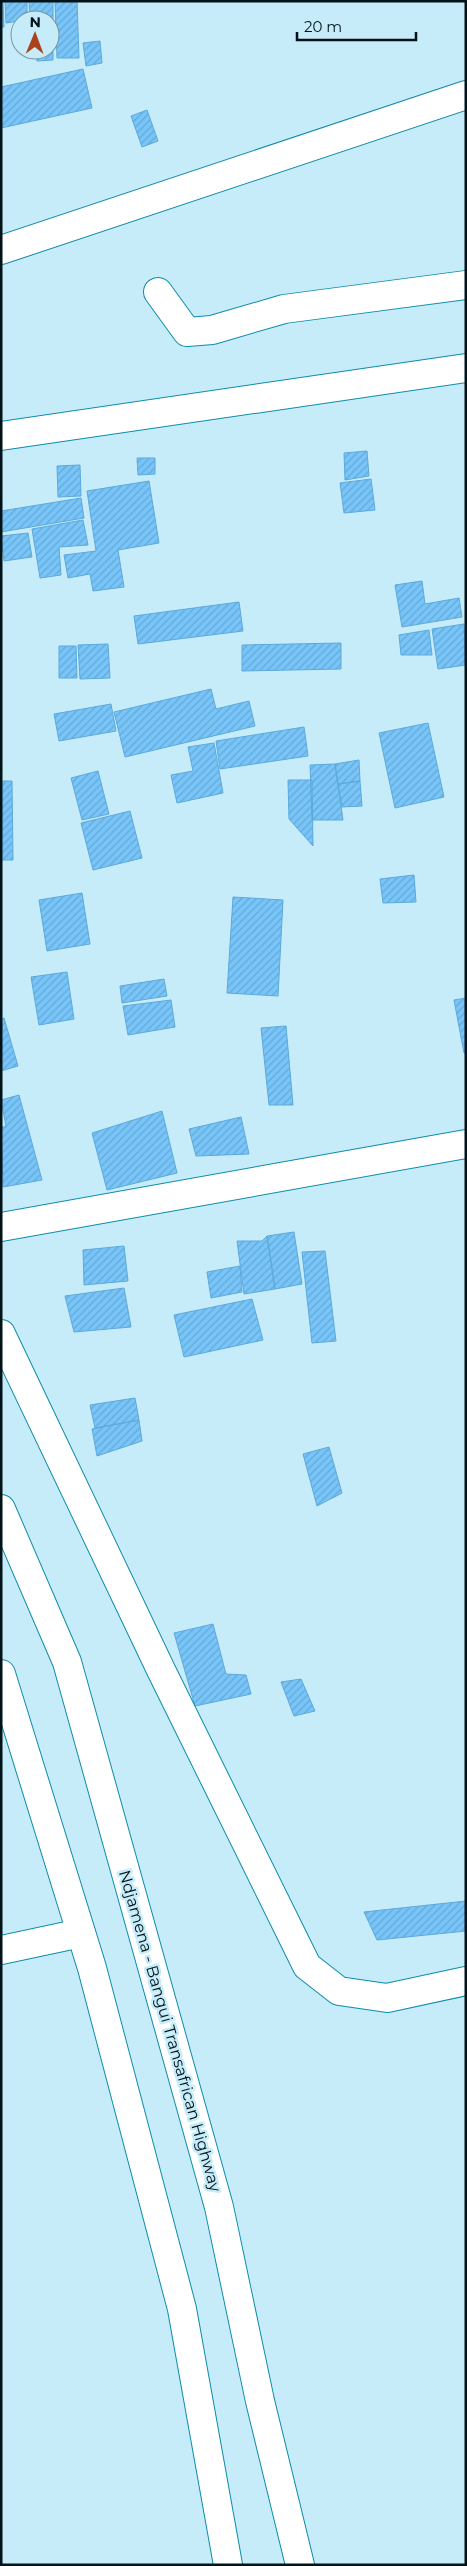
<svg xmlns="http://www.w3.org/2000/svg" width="467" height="2566" viewBox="0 0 467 2566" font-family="Montserrat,sans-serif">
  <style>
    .building { fill: url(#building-hatch); stroke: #5ca9db }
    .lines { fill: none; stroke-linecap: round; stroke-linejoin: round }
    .minor-casing { stroke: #0c8daa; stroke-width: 30 }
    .trunk-casing { stroke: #0c8daa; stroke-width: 30 }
    .minor { stroke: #fff; stroke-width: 28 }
    .trunk { stroke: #fff; stroke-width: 28 }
    .labels { text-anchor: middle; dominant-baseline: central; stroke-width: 5; stroke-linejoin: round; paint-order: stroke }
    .street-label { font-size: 16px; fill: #001319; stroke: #c7ecf9 }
  </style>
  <defs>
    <pattern id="building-hatch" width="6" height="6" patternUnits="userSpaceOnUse" patternTransform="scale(1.25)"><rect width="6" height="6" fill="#78c5f9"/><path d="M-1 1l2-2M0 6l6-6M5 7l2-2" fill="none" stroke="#66a8d5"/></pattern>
  </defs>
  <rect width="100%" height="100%" fill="#c7ecf9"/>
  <path class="building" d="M5,1H27V20L6,23Z
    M29,1H53V60L37,61L36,50H50V20H30Z
    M55,1H77L79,58H57Z
    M1,2H3L4,27H1Z
    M100,41L102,63L86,66L83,43Z
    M83,69L92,108L1,128V87Z
    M147,110L158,141L142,147L131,116Z
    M367,451L369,476L345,480L344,453Z
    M137,458H155V474L138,475Z
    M80,465L81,496L58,497L57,466Z
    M371,479L375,510L344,513L340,483Z
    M149,481L159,543L118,550L124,587L93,591L90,574L68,578L64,555L96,551L87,491Z
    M81,498L84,518L1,532V511Z
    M83,520L88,545L59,547L61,575L40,578L32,529Z
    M28,533L32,557L4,561L1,536Z
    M422,581L425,604L459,598L462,617L402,627L395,585Z
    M239,602L243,631L138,644L134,616Z
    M464,624L466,665L438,669L432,629Z
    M429,630L432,655H401L399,635Z
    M341,643V669L242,671V645Z
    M108,644L110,678L80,679L78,645Z
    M59,646H76L77,678H59Z
    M211,689L216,709L249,701L255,726L125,757L114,712Z
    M111,704L116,731L59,741L54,714Z
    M428,723L444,797L395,808L379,733Z
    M304,727L308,756L220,769L216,741Z
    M214,743L223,793L177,803L171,775L193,771L188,747Z
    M359,760L360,781L338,784L335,764Z
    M335,764L343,820H312L310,765Z
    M98,771L109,814L82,820L71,778Z
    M288,780H312L313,846L289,819Z
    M1,781H12L13,860H1Z
    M360,781L362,806L342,807L338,784Z
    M130,811L142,858L93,870L81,823Z
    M414,875L416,902L383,903L380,879Z
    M82,893L90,944L47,951L39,900Z
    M233,897L283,900L278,996L227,993Z
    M67,972L74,1019L39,1025L31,977Z
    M164,979L167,996L122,1003L120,986Z
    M466,998V1053H464L454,1000Z
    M171,1000L175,1027L128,1035L123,1006Z
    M4,1018L18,1066L1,1071V1019Z
    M286,1026L293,1105H269L261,1028Z
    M19,1095L42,1180L3,1187L1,1128L6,1126L1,1100Z
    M162,1111L177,1173L107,1190L92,1133Z
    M241,1117L249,1154L196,1156L189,1129Z
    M294,1232L302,1284L275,1289L267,1236Z
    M267,1236L275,1289L244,1294L237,1241H262Z
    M124,1246L128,1281L84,1285L83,1250Z
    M325,1251L336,1341L312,1343L302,1252Z
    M240,1266L242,1292L211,1298L207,1272Z
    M124,1288L131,1327L74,1332L65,1296Z
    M252,1299L263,1340L184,1357L174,1315Z
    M135,1398L139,1420L95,1428L90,1405Z
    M139,1420L142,1441L97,1456L92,1429Z
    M329,1447L342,1493L317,1506L303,1454Z
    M213,1624L226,1674L246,1675L251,1694L195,1706L174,1633Z
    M301,1679L315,1711L294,1716L281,1682Z
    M466,1901V1931L377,1940L364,1912Z"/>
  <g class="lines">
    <g class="minor-casing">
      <path id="minor" d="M158,292L187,332L212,330L284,309L466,285
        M1,436L466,368
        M1,1227L466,1144
        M1,1334L161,1670L307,1966L339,1991L387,1998L466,1981
        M1,1950L81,1933"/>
    </g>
    <g class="trunk-casing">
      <path id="trunk" d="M1,250L466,95
        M1,1509L67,1662L219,2207L260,2401L300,2565
        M1,1674L92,1968L182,2309L228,2565"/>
    </g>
    <use href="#minor" class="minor"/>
    <use href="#trunk" class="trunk"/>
  </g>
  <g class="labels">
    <g class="street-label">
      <text transform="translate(170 2031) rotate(74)">Ndjamena - Bangui Transafrican Highway</text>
    </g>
  </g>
  <rect width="467" height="2566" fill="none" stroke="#001319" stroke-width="5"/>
  <g transform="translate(35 35) rotate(1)"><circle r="24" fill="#c7ecf9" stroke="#77959f"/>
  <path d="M0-4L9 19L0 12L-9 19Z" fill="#aa431c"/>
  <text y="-8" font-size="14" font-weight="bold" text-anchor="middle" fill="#001319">N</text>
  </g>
  <path d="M297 32v8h119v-8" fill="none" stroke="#001319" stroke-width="2.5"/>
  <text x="304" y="32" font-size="15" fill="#001319" stroke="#c7ecf9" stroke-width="4" paint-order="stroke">20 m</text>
</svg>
